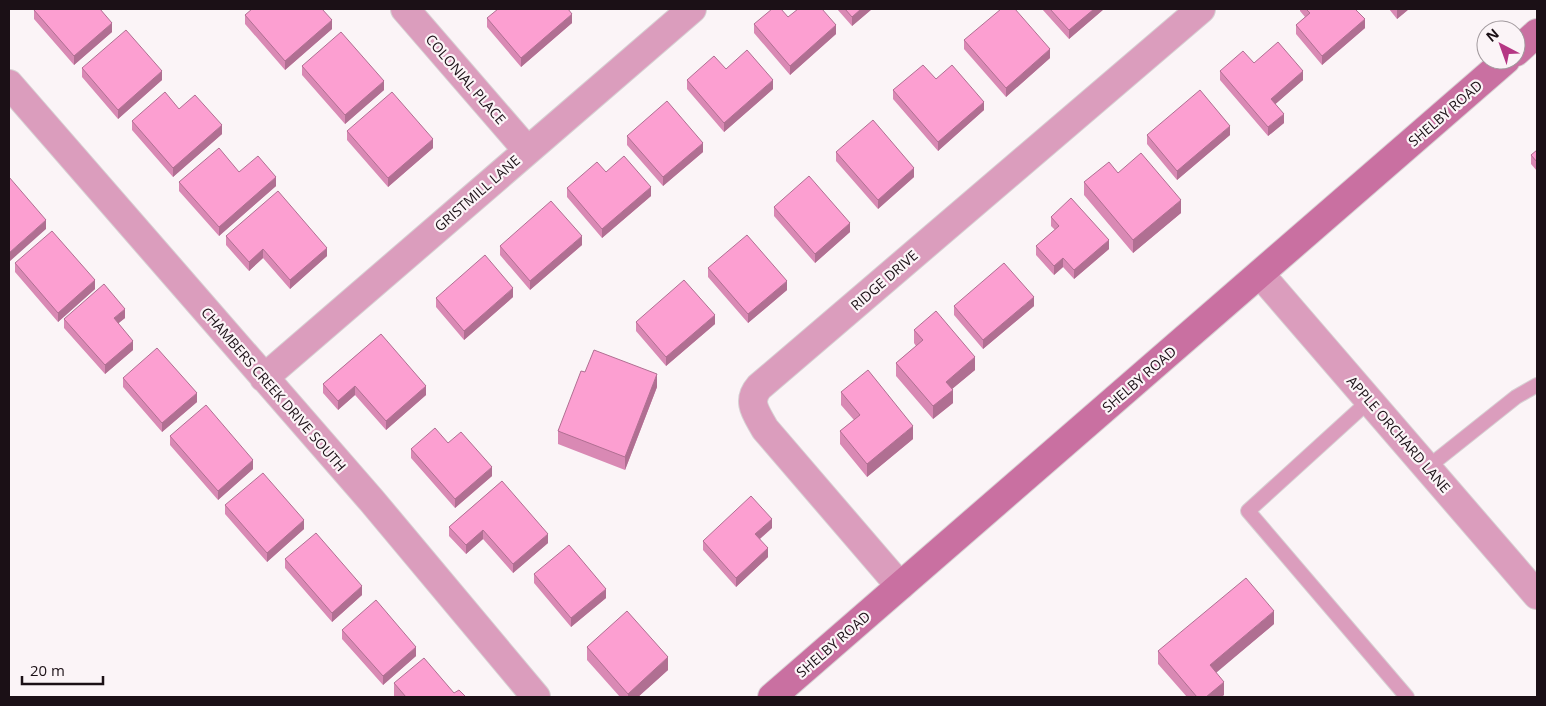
<svg xmlns="http://www.w3.org/2000/svg" width="1546" height="706" viewBox="0 0 1546 706" font-family="'Open Sans',sans-serif">
  <style>
    .lines { fill: none; stroke-linecap: round; stroke-linejoin: round }
    .service-casing { stroke: #d7d0d3; stroke-width: 16 }
    .minor-casing { stroke: #d7d0d3; stroke-width: 30 }
    .secondary-casing { stroke: #d7d0d3; stroke-width: 30 }
    .service { stroke: #db9dbd; stroke-width: 14 }
    .minor { stroke: #db9dbd; stroke-width: 28 }
    .secondary { stroke: #c970a1; stroke-width: 28 }
    .wall { fill: #d989b4 }
    .shaded-wall { fill: #b06f92 }
    .building { fill: #fc9fd1; stroke: #b06f92 }
    .labels { text-anchor: middle; dominant-baseline: central; stroke-width: 4.5; stroke-linejoin: round; paint-order: stroke }
    .street-label { font-size: 14px; fill: #1b1016; stroke: #fbf4f7 }
  </style>
  <rect width="100%" height="100%" fill="#fbf4f7"/>
  <g class="lines">
    <g class="service-casing">
      <path id="service" d="M1370,400L1248,511L1407,697
        M1428,467L1516,397L1537,385"/>
    </g>
    <g class="minor-casing">
      <path id="minor" d="M405,9L527,150
        M9,84L372,501L536,697
        M1260,274L1537,595
        M264,378L692,9
        M900,586L765,429C757,414 746,402 759,387L1201,9"/>
    </g>
    <g class="secondary-casing">
      <path id="secondary" d="M1516,52L1537,33
        M772,697L1506,60"/>
    </g>
    <use href="#service" class="service"/>
    <use href="#minor" class="minor"/>
    <use href="#secondary" class="secondary"/>
  </g>
  <path class="wall" d="M837,9H872L852,26Z
    M1042,9H1104L1069,39Z
    M1300,9H1355L1365,28L1322,65L1296,34V25L1305,17L1300,11Z
    M1389,9H1409L1397,19Z
    M34,10L112,32L74,65L34,19Z
    M245,15L332,29L285,70L245,24Z
    M788,17L836,34L790,75L754,33V24Z
    M487,18L572,23L521,67L487,27Z
    M964,40L1050,58L1006,97L964,49Z
    M1254,63L1303,80L1275,104L1284,123L1268,136L1220,80V71Z
    M302,66L384,90L345,124L302,75Z
    M82,68L162,80L118,119L82,77Z
    M726,69L773,89L724,132L687,89V80Z
    M936,79L984,110L938,151L893,99V90Z
    M179,109L222,134L173,177L132,130V121Z
    M347,131L433,148L388,187L347,140Z
    M1147,135H1230L1177,180L1147,144Z
    M627,136L703,152L663,186L627,145Z
    M1537,140V171L1531,164V155L1536,151V141Z
    M836,152L914,177L878,209L836,161Z
    M239,172L276,186L219,236L179,191V182Z
    M606,172L651,196L602,238L567,197V188Z
    M1118,173L1181,213L1133,253L1084,195V182Z
    M774,207L850,232L815,263L774,216Z
    M1051,217L1109,249L1074,279L1063,267L1054,275L1036,255V246L1055,230L1051,226Z
    M226,236L327,256L290,289L263,258L249,271L226,245Z
    M582,245L530,290L500,255V246Z
    M15,263L95,289L58,322L15,272Z
    M708,268L787,290L748,323L708,277Z
    M513,297L464,340L436,307V298Z
    M954,306H1034L983,349L954,315Z
    M125,318L118,323L133,350L105,374L64,328V319Z
    M636,322L715,324L666,366L636,331Z
    M914,330L975,370L952,389L953,403L933,419L896,376V363L916,346L914,343Z
    M381,334L426,395L386,430L355,395L338,410L323,393V384Z
    M585,372L657,387L625,470L558,444V431Z
    M123,378L197,402L162,432L123,387Z
    M841,392L913,439L867,477L840,444V431L854,420L841,405Z
    M170,436L253,469L218,500L170,445Z
    M448,443L492,476L455,508L411,458V449Z
    M502,481L548,543L513,573L483,539L466,554L449,536V527Z
    M225,505L304,529L267,562L225,514Z
    M772,528L760,539L768,557L736,587L703,550V541Z
    M285,559L362,595L332,622L285,568Z
    M534,574L606,598L571,627L534,583Z
    M1274,624L1216,672L1224,695L1221,697H1187L1158,664V651Z
    M342,630L416,656L383,685L342,639Z
    M587,647L668,670L638,697H620L587,660Z
    M394,683L454,693L466,697H395L394,696Z"/>
  <path class="shaded-wall" d="M861,9H872L852,26V17Z
    M1094,9H1104L1069,39V30Z
    M1399,9H1409L1397,19V10Z
    M572,14V23L521,67V58Z
    M1365,19V28L1322,65V56Z
    M332,20V29L285,70V61Z
    M112,23V32L74,65V56Z
    M836,25V34L790,75V66Z
    M1050,49V58L1006,97V88Z
    M162,71V80L118,119V110Z
    M1303,71V80L1271,108V99Z
    M773,80V89L724,132V123Z
    M384,81V90L345,124V115Z
    M984,102V110L938,151V142Z
    M1284,114V123L1268,136V127Z
    M222,125V134L173,177V168Z
    M1230,126V135L1177,180V171Z
    M433,139V148L388,187V178Z
    M703,143V152L663,186V177Z
    M914,168V177L878,209V200Z
    M276,177V186L219,236V227Z
    M651,187V196L602,238V229Z
    M1181,200V213L1133,253V240Z
    M46,220V229L9,262V253Z
    M850,223V232L815,263V254Z
    M582,236V245L530,290V281Z
    M1109,240V249L1074,279V270Z
    M327,248V256L290,289V280Z
    M263,249V258L249,271V262Z
    M1063,258V267L1054,275V266Z
    M95,280V289L58,322V313Z
    M787,281V290L748,323V314Z
    M513,288V297L464,340V331Z
    M1034,297V306L983,349V340Z
    M125,309V318L114,327V318Z
    M715,315V324L666,366V357Z
    M133,341V350L105,374V365Z
    M975,357V370L946,394V382Z
    M657,374V387L625,470V457Z
    M355,386V395L338,410V401Z
    M426,386V395L386,430V421Z
    M953,390V403L933,419V406Z
    M197,393V402L162,432V423Z
    M913,426V439L867,477V464Z
    M253,460V469L218,500V491Z
    M492,467V476L455,508V499Z
    M772,519V528L755,543V534Z
    M304,520V529L267,562V553Z
    M483,530V539L466,554V545Z
    M548,534V543L513,573V564Z
    M768,548V557L736,587V578Z
    M362,586V595L332,622V613Z
    M606,589V598L571,627V618Z
    M1274,611V624L1210,678V665Z
    M416,647V656L383,685V676Z
    M668,657V670L638,697H628V694Z
    M1224,682V695L1221,697H1206Z"/>
  <path class="building" d="M35,9H100L112,23L74,56L34,10Z
    M252,9H322L332,20L285,61L245,15Z
    M498,9H568L572,14L521,58L487,18Z
    M772,9H781L788,17L798,9H822L836,25L790,66L754,24Z
    M845,9H861L852,17Z
    M1001,9H1015L1050,49L1006,88L964,40Z
    M1050,9H1094L1069,30Z
    M1306,9H1355L1365,19L1322,56L1296,25L1310,13Z
    M126,30L162,71L118,110L82,68Z
    M341,32L384,81L345,115L302,66Z
    M1278,42L1303,71L1271,99L1284,114L1268,127L1220,71L1243,51L1254,63Z
    M747,50L773,80L724,123L687,80L714,56L726,69Z
    M923,65L936,79L952,65L984,102L938,142L893,90Z
    M1200,90L1230,126L1177,171L1147,135Z
    M165,92L179,109L195,95L222,125L173,168L132,121Z
    M392,92L433,139L388,178L347,131Z
    M667,101L703,143L663,177L627,136Z
    M873,120L914,168L878,200L836,152Z
    M219,148L239,172L258,156L276,177L219,227L179,182Z
    M1537,150V162L1531,155Z
    M1141,153L1181,200L1133,240L1084,182L1109,162L1118,173Z
    M624,156L651,187L602,229L567,188L597,162L606,172Z
    M809,176L850,223L815,254L774,207Z
    M9,177L46,220L9,253Z
    M278,191L327,248L290,280L263,249L249,262L226,236Z
    M1071,198L1109,240L1074,270L1063,258L1054,266L1036,246L1059,226L1051,217Z
    M551,201L582,236L530,281L500,246Z
    M52,231L95,280L58,313L15,263Z
    M747,235L787,281L748,314L708,268Z
    M485,255L513,288L464,331L436,298Z
    M1004,263L1034,297L983,340L954,306Z
    M684,280L715,315L666,357L636,322Z
    M104,284L125,309L114,318L133,341L105,365L64,319Z
    M936,311L975,357L946,382L953,390L933,406L896,363L923,340L914,330Z
    M381,334L426,386L386,421L355,386L338,401L323,384Z
    M157,348L197,393L162,423L123,378Z
    M594,350L657,374L625,457L558,431L581,371L585,372Z
    M868,370L913,426L867,464L840,431L860,415L841,392Z
    M206,405L253,460L218,491L170,436Z
    M435,428L448,443L461,432L492,467L455,499L411,449Z
    M263,473L304,520L267,553L225,505Z
    M502,481L548,534L513,564L483,530L466,545L449,527Z
    M751,496L772,519L755,534L768,548L736,578L703,541Z
    M316,533L362,586L332,613L285,559Z
    M569,545L606,589L571,618L534,574Z
    M1246,578L1274,611L1210,665L1224,682L1206,697H1197L1158,651Z
    M376,600L416,647L383,676L342,630Z
    M627,611L668,657L628,694L587,647Z
    M424,658L454,693L459,690L466,697H406L394,683Z"/>
  <g class="labels">
    <g class="street-label">
      <text transform="translate(466 79) rotate(49)">COLONIAL PLACE</text>
      <text transform="translate(1445 113) rotate(-41)">SHELBY ROAD</text>
      <text transform="translate(477 193) rotate(-41)">GRISTMILL LANE</text>
      <text transform="translate(884 280) rotate(-41)">RIDGE DRIVE</text>
      <text transform="translate(1139 379) rotate(-41)">SHELBY ROAD</text>
      <text transform="translate(274 389) rotate(49)">CHAMBERS CREEK DRIVE SOUTH</text>
      <text transform="translate(1399 434) rotate(49)">APPLE ORCHARD LANE</text>
      <text transform="translate(833 644) rotate(-41)">SHELBY ROAD</text>
    </g>
  </g>
  <rect width="1546" height="706" fill="none" stroke="#1b1016" stroke-width="20"/>
  <g transform="translate(1501 45) rotate(319)"><circle r="24" fill="#fbf4f7" stroke="#a1999d"/>
  <path d="M0-4L9 19L0 12L-9 19Z" fill="#b53784"/>
  <text y="-8" font-size="14" font-weight="bold" text-anchor="middle" fill="#1b1016">N</text>
  </g>
  <path d="M22 676v8h81v-8" fill="none" stroke="#1b1016" stroke-width="2.5"/>
  <text x="30" y="676" font-size="15" fill="#1b1016" stroke="#fbf4f7" stroke-width="4" paint-order="stroke">20 m</text>
</svg>
